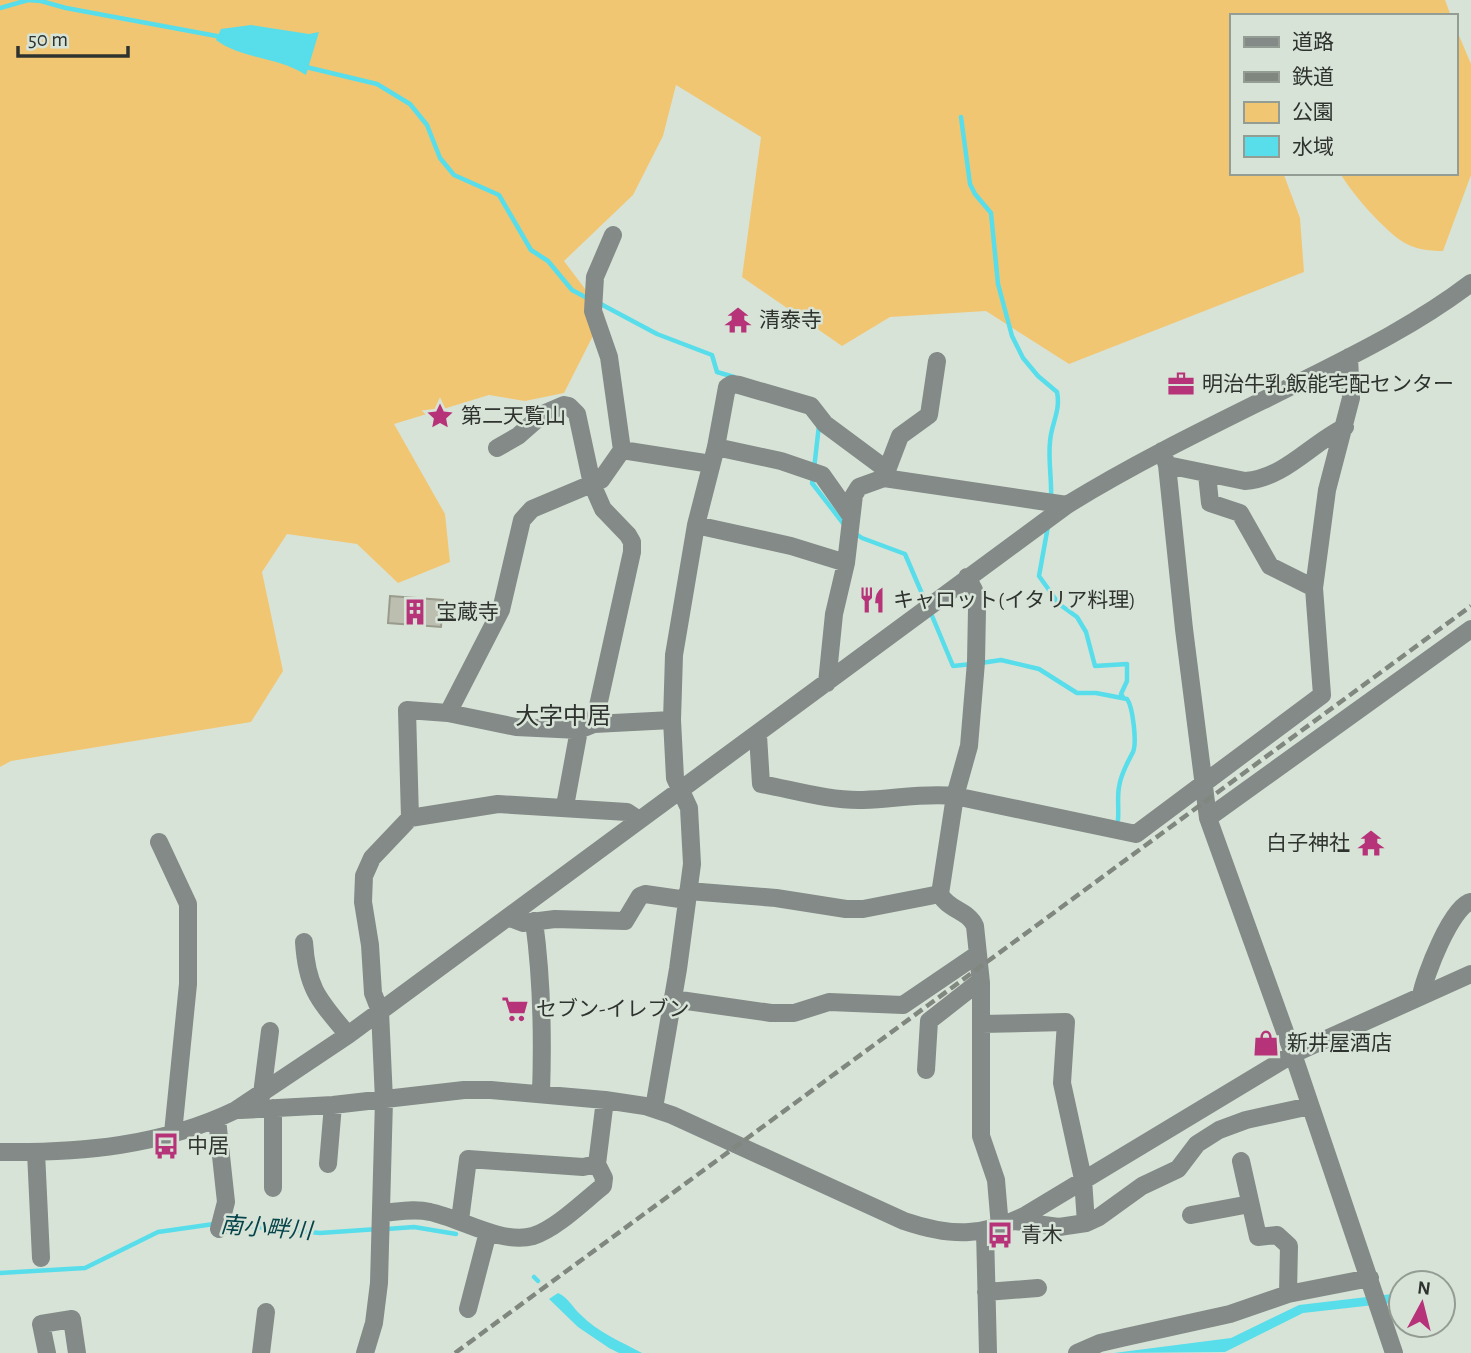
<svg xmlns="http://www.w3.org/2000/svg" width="1471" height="1353" viewBox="0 0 1471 1353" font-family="'Alegreya Sans','Noto Sans JP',sans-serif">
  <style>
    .green { fill: #f1c673 }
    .water { fill: #58ddea }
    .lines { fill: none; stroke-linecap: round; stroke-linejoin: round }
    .stream { stroke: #58ddea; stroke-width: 4.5 }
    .building { fill: #bcbeaf; stroke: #999b8c; stroke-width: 2 }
    .minor { stroke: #838a88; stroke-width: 18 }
    .rail { stroke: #80877f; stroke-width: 4.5; stroke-dasharray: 10 5; stroke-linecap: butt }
    .labels { text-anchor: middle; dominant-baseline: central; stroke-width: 5; stroke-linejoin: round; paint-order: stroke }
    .poi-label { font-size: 21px; fill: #2f332f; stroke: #d8e3d7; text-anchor: start }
    .water-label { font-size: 23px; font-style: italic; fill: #06454a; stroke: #d8e3d7 }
    .quarter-label { font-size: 24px; fill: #2f332f; stroke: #d8e3d7 }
  </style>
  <rect width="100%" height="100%" fill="#d8e3d7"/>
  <path class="green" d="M0,0H1445L1451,16H1231V173H1285L1284,175L1300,218L1304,272L1069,364L986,311L890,317L842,346L742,277L761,137L676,85L663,136L633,195L564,261L604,314L564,393L525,401L489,395L394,424L445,514L450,562L398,583L357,544L287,534L262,572L283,671L251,722L11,761L0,767Z
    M1455,26L1471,64V175L1443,251C1429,251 1412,249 1400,240C1381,226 1352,194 1340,173H1455Z"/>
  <path class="water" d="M251,25L309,34L319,32L306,75C279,57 241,59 216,40L221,29Z
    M558,1293C569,1298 572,1307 581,1315C597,1332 622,1342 642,1353H619L609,1348L578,1327L549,1299Z
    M1401,1293V1302L1303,1313L1225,1352L1114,1353L1231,1338L1299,1305Z"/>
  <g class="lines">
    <path class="stream" d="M0,8L28,0L41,1L66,8L222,37
      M306,67L377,84L410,104L427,125L440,158L454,175L499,195L531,250L548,261L572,290L589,299
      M961,117L970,184L975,194L991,213L998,284L1012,336L1023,358L1038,376L1057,392C1061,411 1051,424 1050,442C1048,460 1052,480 1051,499
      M597,302L657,334L712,355L717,372L734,377
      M814,469L819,425
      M813,477L812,483L846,527
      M1048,526L1039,576L1059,604L1077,617L1086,632L1095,666L1127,664V681L1121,694L1123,697
      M853,532L862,538L905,554L926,603
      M930,611L953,666L972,664
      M981,663L1001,660L1039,669L1077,693H1096L1127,699C1133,707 1137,743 1133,752C1127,764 1121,773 1119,787C1117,798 1119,809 1118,820
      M226,1224L320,1233L378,1229
      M387,1229L414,1227L456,1234
      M0,1273L85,1268L158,1232L214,1224
      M534,1277L538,1281"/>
  </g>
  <path class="building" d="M390,596L443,600L441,627L388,623Z"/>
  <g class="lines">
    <path class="minor" d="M613,235L595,277L593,311L609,357L622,450L711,464
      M716,447L781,461L822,475L851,516
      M497,448L518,436L543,414L564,405L569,406L577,414L592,484L603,509L628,535L632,542V552L594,724
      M1162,451L1167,465L1184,629L1208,818L1293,1054L1394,1353
      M1167,465L1245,481C1285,478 1310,444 1345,427
      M1207,474L1210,503L1240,513L1270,566L1314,588
      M884,478L1067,505
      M696,525L791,546L846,563
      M967,577L974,590L977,609L976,662L969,746L955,796L940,894C948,910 968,910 975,926L981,983V1136L996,1180L1000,1227
      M827,683L834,614L846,563L854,495L859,487L884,478L900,436L929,415L937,361
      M448,713L501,610L522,520L532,509L601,480L622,450
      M758,735L761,784C794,790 829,801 863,800C896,799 921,793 955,796L1136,834L1322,695L1314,588L1327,490L1351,398L1349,357
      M565,806L579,730
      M410,818L498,804L627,812L639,820
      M1208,818L1471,629
      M159,842L188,904V984L173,1133
      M688,891L776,898L846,909H863L940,894
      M508,917L523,923L555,919L625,921L640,896L645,894L687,900
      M534,921C542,979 543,1035 541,1093
      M304,942C307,989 319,1000 348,1035
      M1421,996C1424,977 1452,905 1471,902
      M673,999L771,1013H794L829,1002L903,1005L978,954
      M981,1024L1066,1022L1062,1083L1083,1179L1086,1223
      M926,1070L929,1021L980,981
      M262,1094L270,1031
      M654,1108L678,969L692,864L689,808L675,778L672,720L674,655L696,525L716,447L727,387L732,384L739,385L811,406L825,424L887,470
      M240,1110L333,1105L464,1090H491L605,1100L645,1106L672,1115L904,1221C951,1237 982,1237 1026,1215L1293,1054L1471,974
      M217,1119L226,1202L219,1229
      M0,1152C82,1153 161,1146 236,1110L348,1035L1067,505C1143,458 1224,420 1304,380C1362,351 1420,322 1471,283
      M36,1152L41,1258
      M1241,1161L1258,1237L1277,1235L1289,1246L1288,1294
      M328,1164L333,1105
      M273,1188V1108
      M381,1213C397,1212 414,1208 430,1212C460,1218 502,1245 533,1236C556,1229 584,1201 603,1186L604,1178L597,1164L605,1100
      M1191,1215L1250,1204
      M460,1220L468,1159L583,1167L597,1164
      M1014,1221L1059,1227L1086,1223L1099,1217L1142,1186L1178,1169L1197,1144L1219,1130L1246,1120L1310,1106
      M985,1231L988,1353
      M986,1292L1038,1288
      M468,1309L488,1232
      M47,1353L41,1324L72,1319L77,1353
      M261,1353L266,1312
      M365,1353L374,1323L379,1283L384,1100L380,1011L373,993L370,945L363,902L364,876L372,858L410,818L407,710L448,713L516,727L579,730L594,724L672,720
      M1077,1353L1100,1343L1126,1337L1230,1314L1288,1294L1370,1278"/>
    <path class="rail" d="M455,1353L1471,606"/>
  </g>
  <defs>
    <g id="temple-bare" transform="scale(2.1)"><path d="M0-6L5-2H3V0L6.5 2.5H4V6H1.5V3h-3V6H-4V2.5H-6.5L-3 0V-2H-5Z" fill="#b63379" stroke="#d8e3d7" stroke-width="2.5" paint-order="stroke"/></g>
    <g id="office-bare" transform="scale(2.1)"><path d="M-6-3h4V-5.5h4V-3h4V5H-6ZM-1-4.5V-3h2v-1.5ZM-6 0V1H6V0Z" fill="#b63379" stroke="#d8e3d7" stroke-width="2.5" paint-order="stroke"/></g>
    <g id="sight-bare" transform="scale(2.1)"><path d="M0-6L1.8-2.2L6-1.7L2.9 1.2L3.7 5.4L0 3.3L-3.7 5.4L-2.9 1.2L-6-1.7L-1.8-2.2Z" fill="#b63379" stroke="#d8e3d7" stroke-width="2.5" paint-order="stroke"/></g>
    <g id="restaurant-bare" transform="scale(2.1)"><path d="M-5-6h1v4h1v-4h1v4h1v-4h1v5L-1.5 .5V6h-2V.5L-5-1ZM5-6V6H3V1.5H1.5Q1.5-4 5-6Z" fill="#b63379" stroke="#d8e3d7" stroke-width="2.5" paint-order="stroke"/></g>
    <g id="building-bare" transform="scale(2.1)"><path d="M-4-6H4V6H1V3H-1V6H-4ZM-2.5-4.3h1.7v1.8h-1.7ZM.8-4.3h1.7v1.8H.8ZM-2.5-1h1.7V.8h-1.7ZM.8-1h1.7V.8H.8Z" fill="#b63379" stroke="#d8e3d7" stroke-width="2.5" paint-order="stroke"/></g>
    <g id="supermarket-bare" transform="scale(2.1)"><path d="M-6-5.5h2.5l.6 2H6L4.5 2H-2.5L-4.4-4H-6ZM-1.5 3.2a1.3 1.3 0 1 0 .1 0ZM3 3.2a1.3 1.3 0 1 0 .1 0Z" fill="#b63379" stroke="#d8e3d7" stroke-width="2.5" paint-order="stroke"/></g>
    <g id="shop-bare" transform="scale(2.1)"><path d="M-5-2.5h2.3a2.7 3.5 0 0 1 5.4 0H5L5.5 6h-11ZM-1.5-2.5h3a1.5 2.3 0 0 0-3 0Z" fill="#b63379" stroke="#d8e3d7" stroke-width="2.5" paint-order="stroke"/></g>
    <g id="bus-bare" transform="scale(2.1)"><path d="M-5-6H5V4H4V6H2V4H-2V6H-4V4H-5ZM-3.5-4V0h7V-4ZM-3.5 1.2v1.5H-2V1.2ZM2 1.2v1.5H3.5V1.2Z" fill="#b63379" stroke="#d8e3d7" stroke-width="2.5" paint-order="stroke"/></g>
  </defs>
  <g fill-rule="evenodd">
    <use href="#temple-bare" x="738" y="320"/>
    <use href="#office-bare" x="1181" y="384"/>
    <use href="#sight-bare" x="440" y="416"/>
    <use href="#restaurant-bare" x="872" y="600"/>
    <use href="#building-bare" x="415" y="612"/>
    <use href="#temple-bare" x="1371" y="843"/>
    <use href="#supermarket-bare" x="515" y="1009"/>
    <use href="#shop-bare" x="1266" y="1043"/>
    <use href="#bus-bare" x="166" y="1146"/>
    <use href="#bus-bare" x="1000" y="1235"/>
  </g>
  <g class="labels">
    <g class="poi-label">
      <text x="759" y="320">清泰寺</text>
      <text x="1202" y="384">明治牛乳飯能宅配センター</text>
      <text x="461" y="416">第二天覧山</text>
      <text x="893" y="600">キャロット(イタリア料理)</text>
      <text x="436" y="612">宝蔵寺</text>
      <text x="1350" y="843" text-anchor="end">白子神社</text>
      <text x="536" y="1009">セブン-イレブン</text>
      <text x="1287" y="1043">新井屋酒店</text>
      <text x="187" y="1146">中居</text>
      <text x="1021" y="1235">青木</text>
    </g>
    <g class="water-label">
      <text transform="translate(266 1229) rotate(4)">南小畔川</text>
    </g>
    <g class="quarter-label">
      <text x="563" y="717">大字中居</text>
    </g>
  </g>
  <rect x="1230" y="14" width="228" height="161" fill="#d8e3d7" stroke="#949d94" stroke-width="2"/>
  <rect x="1244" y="37" width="35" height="10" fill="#838a88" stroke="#949d94" stroke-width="2"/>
  <text x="1292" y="49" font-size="21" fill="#2f332f">道路</text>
  <rect x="1244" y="72" width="35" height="10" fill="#80877f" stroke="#949d94" stroke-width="2"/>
  <text x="1292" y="84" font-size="21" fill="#2f332f">鉄道</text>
  <rect x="1244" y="102" width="35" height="21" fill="#f1c673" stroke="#949d94" stroke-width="2"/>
  <text x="1292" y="119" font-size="21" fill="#2f332f">公園</text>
  <rect x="1244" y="136" width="35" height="21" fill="#58ddea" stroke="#949d94" stroke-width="2"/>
  <text x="1292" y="154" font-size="21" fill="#2f332f">水域</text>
  <g transform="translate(1422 1304) rotate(7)"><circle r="33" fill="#d8e3d7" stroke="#949d94" stroke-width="2"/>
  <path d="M0-5L12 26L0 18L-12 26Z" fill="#b63379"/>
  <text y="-10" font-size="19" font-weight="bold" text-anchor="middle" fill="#2f332f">N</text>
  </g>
  <path d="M18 46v10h110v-10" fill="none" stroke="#2f332f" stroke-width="3.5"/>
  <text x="28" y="46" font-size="21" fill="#2f332f" stroke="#d8e3d7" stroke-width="5" paint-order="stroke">50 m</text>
</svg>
